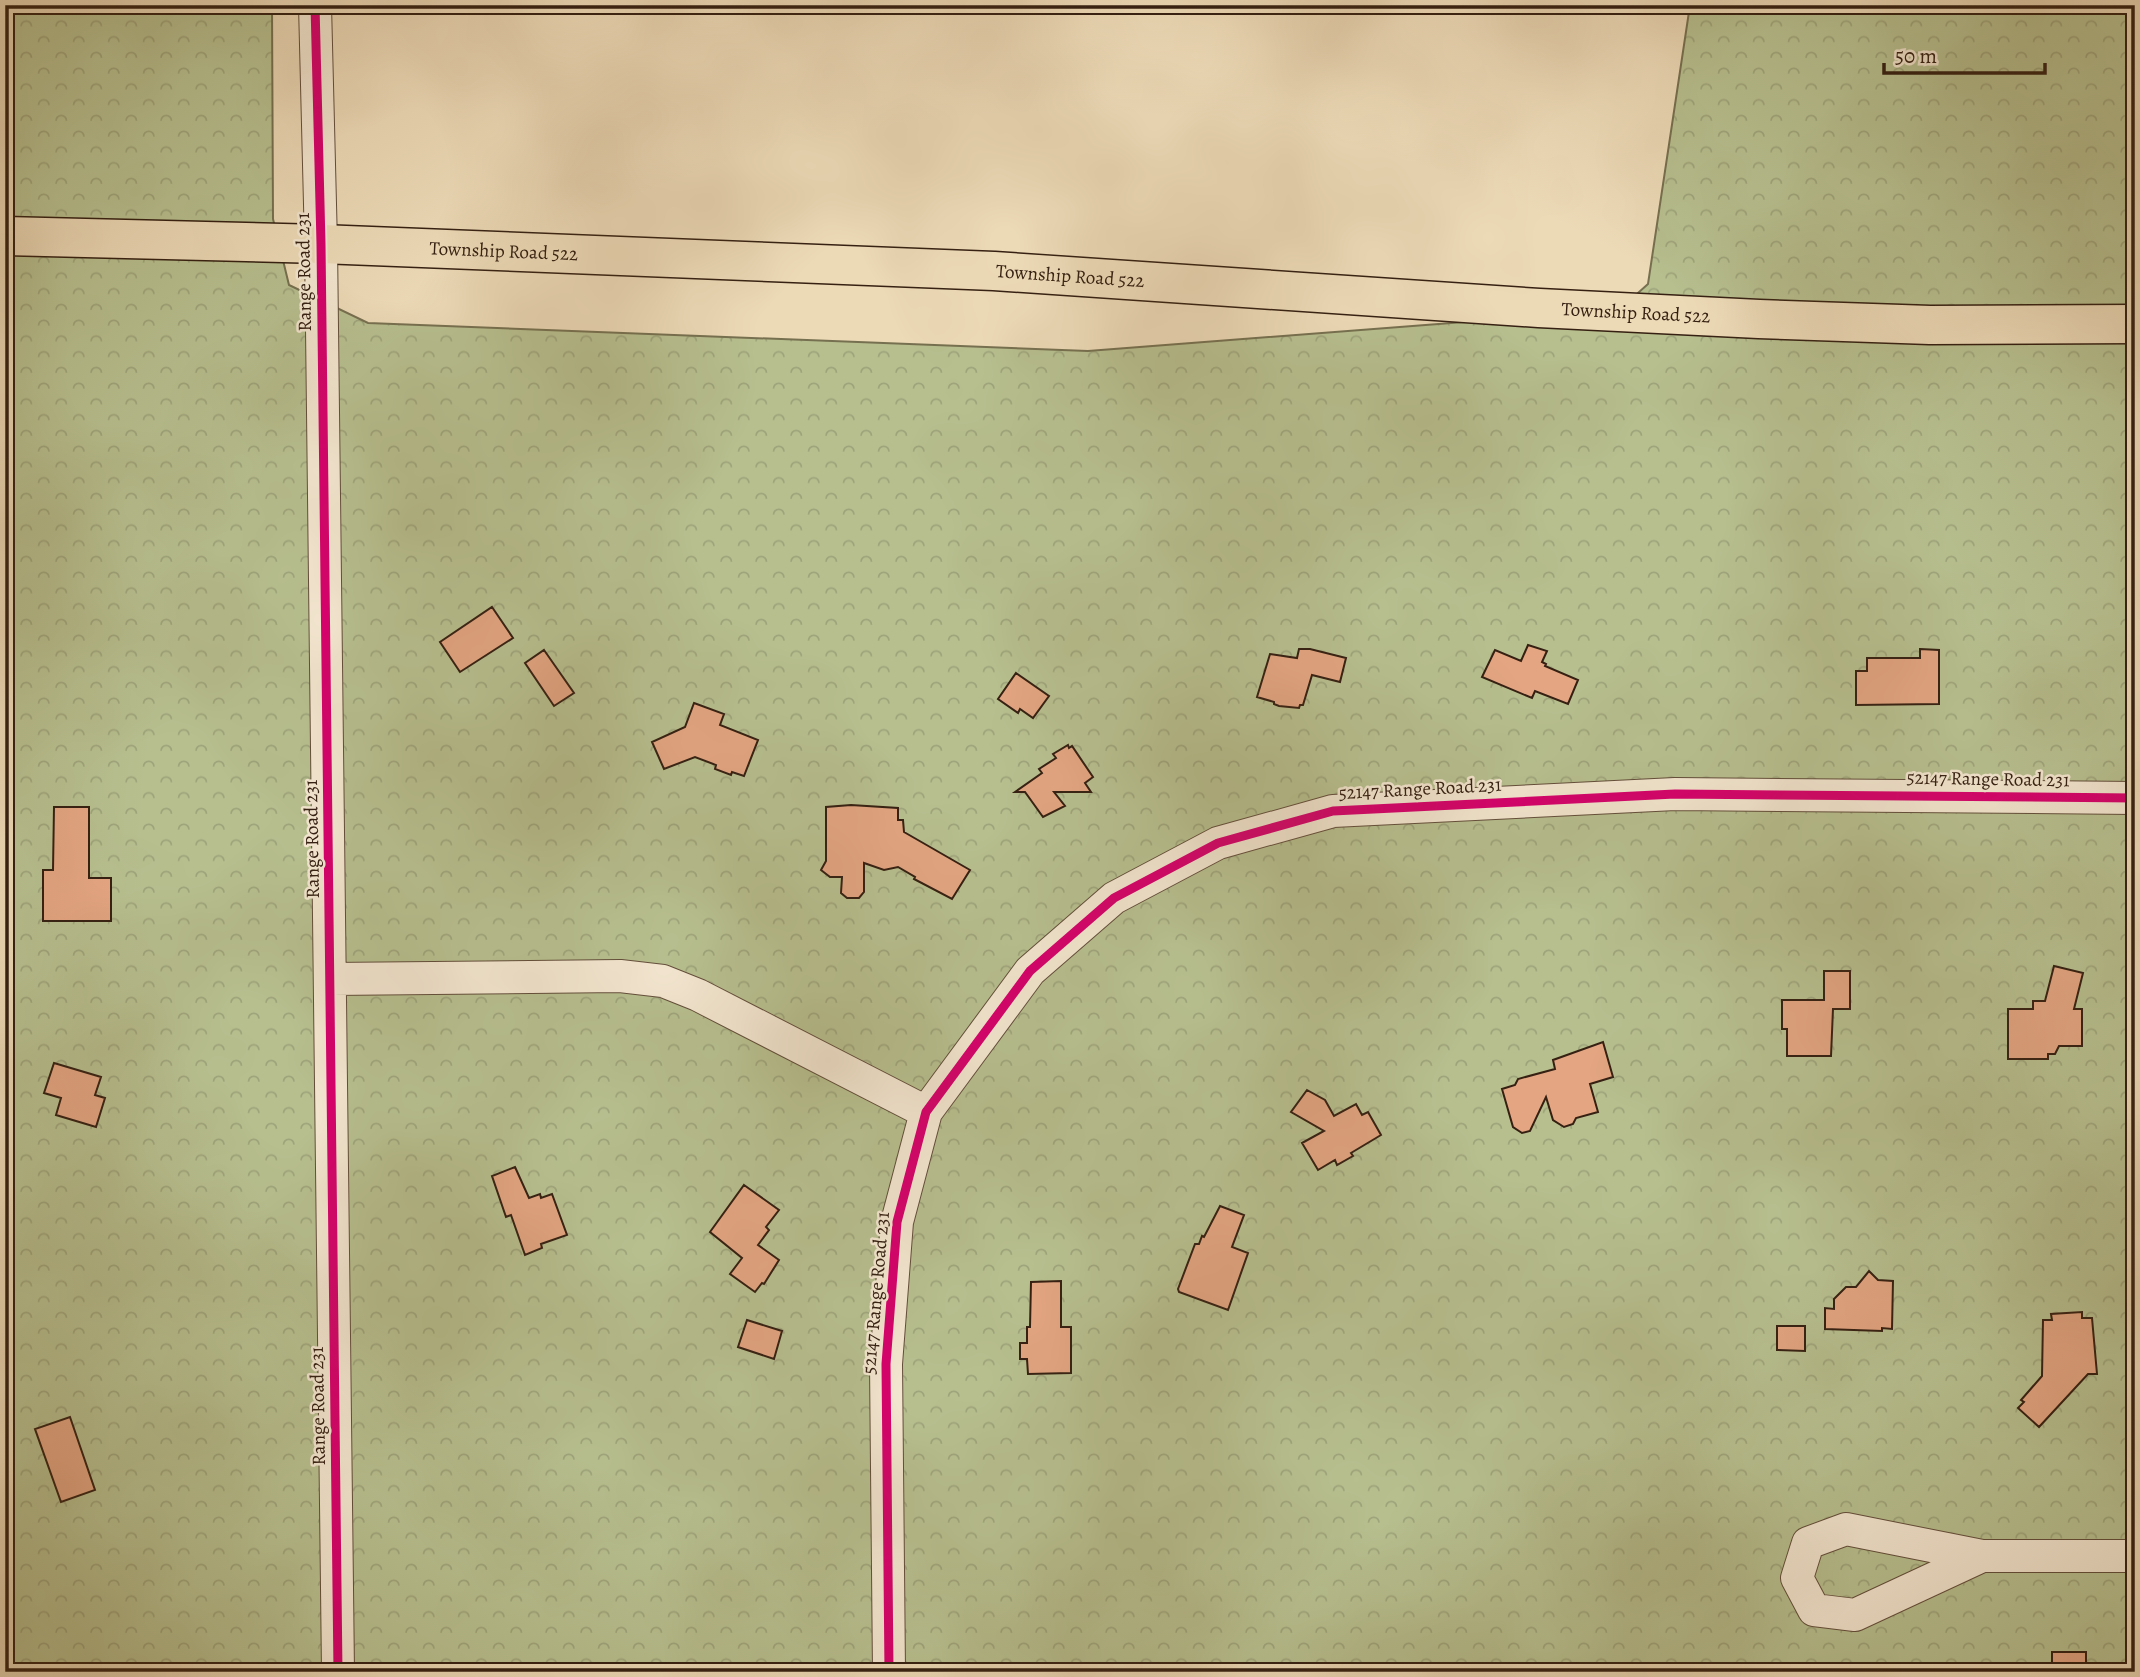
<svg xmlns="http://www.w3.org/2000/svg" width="2140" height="1677" viewBox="0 0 2140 1677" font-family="Alegreya,serif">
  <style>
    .forest { fill: url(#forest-crowns); stroke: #767050; stroke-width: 2 }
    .building { fill: #e3a582; stroke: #352012; stroke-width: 2 }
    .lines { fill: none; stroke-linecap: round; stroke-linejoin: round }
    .minor-casing { stroke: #634e3b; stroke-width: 34 }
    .major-casing { stroke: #352012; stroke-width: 41 }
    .minor { stroke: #f3e6d0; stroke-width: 32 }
    .major { stroke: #ecd9b6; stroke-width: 38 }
    .cycleway-casing { stroke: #f3e6d0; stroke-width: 13 }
    .cycleway { stroke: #d6006c; stroke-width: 9 }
    .labels { text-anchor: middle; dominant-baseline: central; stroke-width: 5; stroke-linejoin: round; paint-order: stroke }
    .street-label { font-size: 19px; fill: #352012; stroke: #f3e6d0 }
  </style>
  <defs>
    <pattern id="forest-crowns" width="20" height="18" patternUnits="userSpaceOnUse" patternTransform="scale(1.75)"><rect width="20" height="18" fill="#b7bf8f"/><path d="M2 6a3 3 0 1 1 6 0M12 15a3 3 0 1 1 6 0" fill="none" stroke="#9ea47a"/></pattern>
  </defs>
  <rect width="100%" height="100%" fill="#ecd9b6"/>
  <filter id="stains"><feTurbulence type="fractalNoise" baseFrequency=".00286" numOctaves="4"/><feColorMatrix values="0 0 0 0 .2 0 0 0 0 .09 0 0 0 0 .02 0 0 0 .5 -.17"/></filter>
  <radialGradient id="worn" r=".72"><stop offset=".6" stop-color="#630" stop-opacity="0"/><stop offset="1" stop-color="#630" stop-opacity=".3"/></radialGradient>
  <path class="forest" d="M5,5H272L273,219L289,285L368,323L1088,351L1619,310L1648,284L1690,5H2135V1672H5Z"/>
  <path class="building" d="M492,607L513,638L460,672L440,642Z
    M1528,645L1547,651L1542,662L1546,664L1545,666L1578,680L1568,704L1535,691L1532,698L1482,677L1495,650L1521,661Z
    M1299,649H1310L1346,658L1340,682L1312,675L1303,705H1300L1299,708L1279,706L1274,704V702L1257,697L1270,654L1297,658Z
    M1920,649L1939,650V704L1856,705V671H1867V658H1920Z
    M544,650L574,693L554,706L525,663Z
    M1016,673L1049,696L1033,718L1020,709L1018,713L998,699Z
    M694,703L724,714L720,725L758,740L744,776L732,772L731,775L715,769L716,765L695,757L664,769L652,742L685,727Z
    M1068,745L1069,748L1072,746L1093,777L1085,783L1091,792H1054L1065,806L1043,817L1025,792H1015L1042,773L1039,769L1056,758L1053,754Z
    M851,805L898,808V820H903L904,832L970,870L952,899L914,879L915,877L898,867L884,870L864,863V892L859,898H847L841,893L842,877H830L821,870L826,861V807Z
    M54,807H89V878H111V921H43V870H53Z
    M2054,966L2083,973L2074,1009H2082V1046H2059L2055,1054H2048V1059H2008V1009H2033V1001H2045Z
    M1824,971H1850V1009H1833L1831,1056H1787V1029H1782V1000H1824Z
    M1603,1042L1613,1077L1590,1084L1598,1112L1576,1118L1573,1124L1564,1127L1553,1120L1546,1097L1530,1131L1522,1133L1513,1127L1502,1089L1515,1085L1518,1079L1555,1069L1553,1060Z
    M54,1063L101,1077L95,1095L105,1098L96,1127L56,1115L61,1098L44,1093Z
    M1307,1090L1325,1100L1334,1116L1356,1104L1362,1115L1368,1112L1381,1135L1351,1153L1353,1156L1337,1165L1335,1160L1318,1170L1302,1143L1324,1131L1291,1112Z
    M515,1167L529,1198L540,1194L541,1198L552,1194L567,1235L541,1244L542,1248L525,1255L511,1215L506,1217L492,1176Z
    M744,1185L779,1210L766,1227L769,1230L758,1245L779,1260L764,1284L762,1283L755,1292L730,1274L742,1258L710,1232Z
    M1220,1206L1244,1215L1232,1247L1248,1253L1228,1310L1179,1292L1178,1289L1195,1244H1199L1202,1236L1204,1237Z
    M1869,1271L1878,1280L1893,1281L1892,1329L1882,1328V1331L1825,1329V1308L1834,1309V1299L1846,1287H1856Z
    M1061,1281V1327H1071V1373L1028,1374L1027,1359H1020V1343H1027V1327H1030L1031,1282Z
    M2082,1312V1318H2092L2097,1374H2088L2039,1427L2018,1408L2024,1402L2021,1400L2042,1376L2043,1320H2052L2051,1314Z
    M747,1320L782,1331L774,1359L738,1347Z
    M1777,1326H1805V1351L1777,1350Z
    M70,1417L95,1490L61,1502L35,1429Z
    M2052,1652H2086V1672H2052Z"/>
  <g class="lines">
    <g class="minor-casing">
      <path id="minor" d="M315,5L321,244L338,1672
        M331,979L620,976L663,981L698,995L926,1112
        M1982,1556L1855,1615L1814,1610L1797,1578L1808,1543L1846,1529L1982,1556H2135
        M889,1672L886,1364L897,1222L926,1112L1030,971L1114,898L1218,843L1333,811L1675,794L2135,798"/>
    </g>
    <g class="major-casing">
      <g id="major">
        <path id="s1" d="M5,236L321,244L994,271L1539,308L1759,319L1930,325L2135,324"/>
      </g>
    </g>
    <use href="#minor" class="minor"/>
    <use href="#major" class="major"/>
    <g class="cycleway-casing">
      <path id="cycleway" d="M315,5L321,244L338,1672
        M889,1672L886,1364L897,1222L926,1112L1030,971L1114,898L1218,843L1333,811L1675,794L2135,798"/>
    </g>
    <use href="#cycleway" class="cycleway"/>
  </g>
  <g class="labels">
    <g class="street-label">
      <text stroke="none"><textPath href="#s1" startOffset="499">Township Road 522</textPath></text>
      <text transform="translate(304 272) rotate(-91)">Range Road 231</text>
      <text stroke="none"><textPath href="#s1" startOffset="1066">Township Road 522</textPath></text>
      <text stroke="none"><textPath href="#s1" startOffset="1633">Township Road 522</textPath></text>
      <text transform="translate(1988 779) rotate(1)">52147 Range Road 231</text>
      <text transform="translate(1420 789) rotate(-3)">52147 Range Road 231</text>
      <text transform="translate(312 839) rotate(-91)">Range Road 231</text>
      <text transform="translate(876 1293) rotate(-85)">52147 Range Road 231</text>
      <text transform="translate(318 1406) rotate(-91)">Range Road 231</text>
    </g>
  </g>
  <rect width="2140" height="1677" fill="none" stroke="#ecd9b6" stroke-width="28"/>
  <rect x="7" y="7" width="2126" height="1663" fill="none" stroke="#352012" stroke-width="3.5"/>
  <rect x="14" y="14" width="2112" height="1649" fill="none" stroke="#352012" stroke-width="2"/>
  <path d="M1884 63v10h161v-10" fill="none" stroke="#352012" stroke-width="3.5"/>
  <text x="1895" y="63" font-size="21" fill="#352012" stroke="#f3e6d0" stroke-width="5" paint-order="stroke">50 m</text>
  <rect width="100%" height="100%" filter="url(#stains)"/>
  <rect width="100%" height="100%" fill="url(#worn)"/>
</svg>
